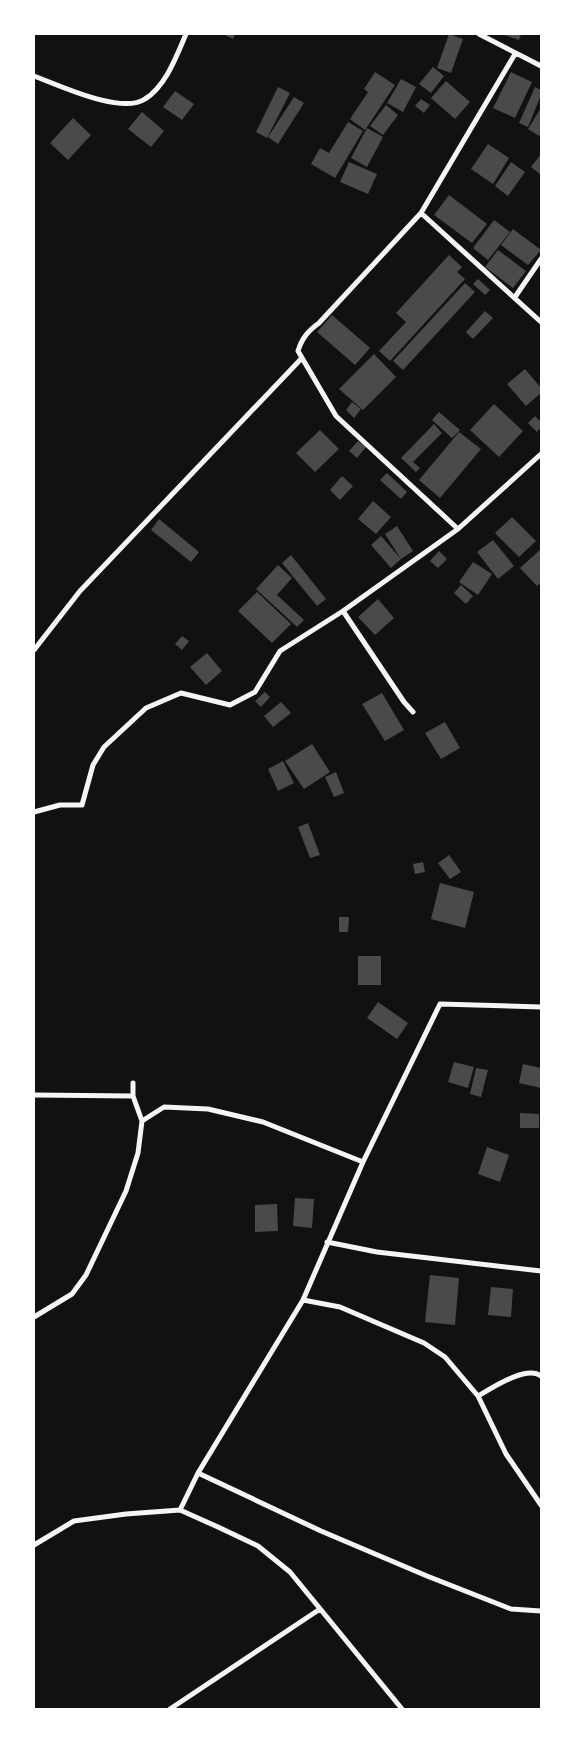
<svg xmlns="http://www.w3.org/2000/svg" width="575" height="1743" viewBox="0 0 575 1743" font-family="Manrope,sans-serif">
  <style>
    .building { fill: #4a4a4a }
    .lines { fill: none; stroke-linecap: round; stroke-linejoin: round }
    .minor { stroke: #f5f5f5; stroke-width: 5 }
  </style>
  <rect width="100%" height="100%" fill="#111"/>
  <path class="building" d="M223,34H235L233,39Z
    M449,34L463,39L451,73L437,68Z
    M501,34H521L519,40Z
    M433,67L444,76L431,93L419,84Z
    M375,72L395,85L365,130L350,119L368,92L364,89Z
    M511,72L532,82L515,118L493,108Z
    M401,79L416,87L403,112L387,103Z
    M446,81L470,102L455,119L431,98Z
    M278,87L290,93L267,138L256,132Z
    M535,87L541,90V95L528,127L519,123Z
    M175,91L194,104L182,120L163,107Z
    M294,97L304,103L278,144L268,137Z
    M421,99L430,105L424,113L415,106Z
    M386,105L398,115L383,135L370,126Z
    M541,108V133L539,136L528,129Z
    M142,112L164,131L151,147L128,129Z
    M73,118L91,135L68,160L50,143Z
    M348,122L363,131L335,178L311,164L320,148L329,153Z
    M367,128L383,137L367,167L351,158Z
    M488,144L509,158L493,184L471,169Z
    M541,154V175L531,167Z
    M349,162L377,174L368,194L340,182Z
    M511,162L525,172L508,196L495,186Z
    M449,195L487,224L472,243L434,215Z
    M494,220L510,232L488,260L473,248Z
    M513,229L541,250L528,265L501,245Z
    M498,250L526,271L513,288L485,267Z
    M449,255L462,267L457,272L465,279L390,361L379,351L406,322L396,313Z
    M478,279L490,290L485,295L473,284Z
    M465,283L475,292L403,370L393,361Z
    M485,311L493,318L473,339L466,332Z
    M332,315L370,348L355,365L317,332Z
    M374,354L396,377L363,410L339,389Z
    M525,369L541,388V393L526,406L507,384Z
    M352,402L361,409L354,418L346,410Z
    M494,404L523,431L499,457L470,430Z
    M439,412L460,430L452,438L432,420Z
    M535,416L541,422V427L537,432L528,423Z
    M434,424L442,433L413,462L420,468L416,472L401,458Z
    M320,430L339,449L315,472L296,453Z
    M459,432L481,449L440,498L419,480Z
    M358,441L366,447L357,458L349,451Z
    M387,473L407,492L401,499L380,480Z
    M342,476L353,486L340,500L330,490Z
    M373,501L391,517L376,534L358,519Z
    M512,517L536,541L519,557L495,533Z
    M159,519L199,552L191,562L151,530Z
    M397,526L413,551L401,559L385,534Z
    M381,536L401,559L391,568L371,545Z
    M493,540L514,566L498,579L477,552Z
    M541,549V582L537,586L520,568Z
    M439,551L447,559L438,568L430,561Z
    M291,555L326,599L317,606L282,563Z
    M473,562L492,574L478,595L459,582Z
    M278,565L292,578L277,595L304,620L297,627L256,589Z
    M461,585L473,596L466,604L454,593Z
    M257,592L291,624L272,643L238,611Z
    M378,599L394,618L375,635L358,617Z
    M182,636L189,641L182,650L175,644Z
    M207,653L222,671L206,685L190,667Z
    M265,692L270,697L261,707L255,701Z
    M382,693L404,730L385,741L362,704Z
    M281,702L291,713L273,727L264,716Z
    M445,722L460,748L441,759L425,733Z
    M312,744L330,772L304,789L285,761Z
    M283,761L294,783L278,791L268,769Z
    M336,772L344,793L334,797L325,777Z
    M308,823L320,855L310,858L298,827Z
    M449,855L461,872L450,879L438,863Z
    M423,862L425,872L415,874L413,864Z
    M440,883L474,892L465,928L431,919Z
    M339,917H349L348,932H339Z
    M358,956H381V985H358Z
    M378,1002L408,1023L397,1039L367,1018Z
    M454,1062L474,1067L468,1088L448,1082Z
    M523,1064L541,1068V1088L519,1083Z
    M476,1068L488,1070L481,1097L470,1094Z
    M520,1113L539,1114V1128H520Z
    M487,1147L509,1155L500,1182L478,1174Z
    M295,1198L314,1199L312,1228L293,1226Z
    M277,1204L278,1231L255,1232V1205Z
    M430,1275L459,1278L455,1325L425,1322Z
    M491,1287L513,1289L511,1317L488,1315Z"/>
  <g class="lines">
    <path class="minor" d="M479,34L541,66
      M34,76C59,85 121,115 145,99C166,86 177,55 186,34
      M421,213L541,322
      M515,297L541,259
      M458,529L336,416L298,351C302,338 308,331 319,323L421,213L515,54
      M343,611L404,702L413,712
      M34,650L80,591L301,359
      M34,812L60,805H82L93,765L104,747L146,708L181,693L230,705L255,692L280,651L343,611L458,529L541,454
      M34,1095L133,1096
      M142,1121L164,1107L208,1109L263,1122L363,1162
      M327,1242L377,1252L541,1271
      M303,1300L340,1307L424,1343L445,1357L478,1396L506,1454L541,1505
      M34,1317L72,1294L86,1275L126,1191L138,1153L142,1121L133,1096V1083
      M478,1396C492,1388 526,1365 541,1376
      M198,1473L321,1531L427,1576L511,1609L541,1611
      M180,1510L198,1473L303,1300L363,1162L440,1004L541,1007
      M34,1545L74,1521L126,1514L180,1510L218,1527L258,1546L290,1572L402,1709
      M170,1709L320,1609"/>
  </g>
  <rect width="575" height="1743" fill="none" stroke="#ffffff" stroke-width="70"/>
</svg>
